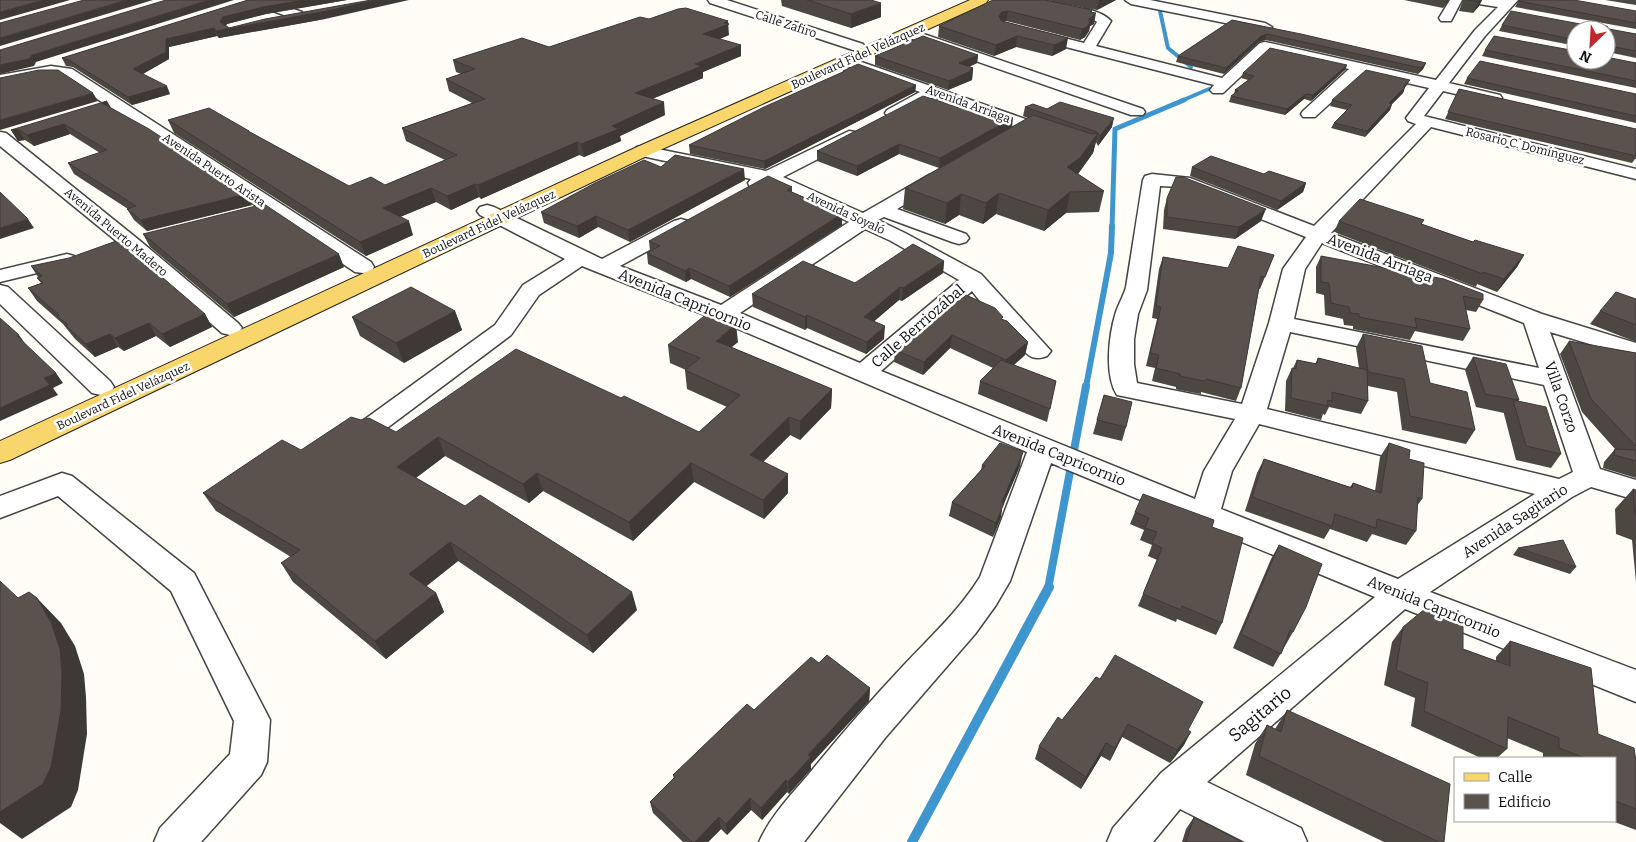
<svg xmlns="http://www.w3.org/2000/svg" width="1636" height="842" viewBox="0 0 1636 842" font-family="Bitter,serif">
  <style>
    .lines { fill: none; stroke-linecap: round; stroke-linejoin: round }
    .stream-far4 { stroke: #3f96cf; stroke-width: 4 }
    .stream-far3 { stroke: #3f96cf; stroke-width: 5 }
    .stream-far2 { stroke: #3f96cf; stroke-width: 6 }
    .stream-far1 { stroke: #3f96cf; stroke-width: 8 }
    .stream { stroke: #3f96cf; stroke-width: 10 }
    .minor-casing { stroke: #444; stroke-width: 3 }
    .major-casing { stroke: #222; stroke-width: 2 }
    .minor { fill: #fff; fill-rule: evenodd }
    .major { fill: #f9d66b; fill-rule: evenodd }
    .wall { fill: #4d4742 }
    .shaded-wall { fill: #3f3936 }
    .building { fill: #5a524d; stroke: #3f3936 }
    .labels { text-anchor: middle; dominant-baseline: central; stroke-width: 5; stroke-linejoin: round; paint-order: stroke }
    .far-street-label { font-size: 12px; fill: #111; stroke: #fff }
    .street-label { font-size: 15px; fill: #111; stroke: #fff }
    .near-street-label { font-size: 18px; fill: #111; stroke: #fff }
  </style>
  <rect width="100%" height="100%" fill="#fffdf5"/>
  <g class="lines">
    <path class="stream-far4" d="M1160,11L1168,48L1191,67
      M1181,101L1209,89"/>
    <path class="stream-far3" d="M1112,228L1115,129L1184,100"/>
    <path class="stream-far2" d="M1086,387L1111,253L1112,226"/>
    <path class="stream-far1" d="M1048,589L1086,386"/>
    <path class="stream" d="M912,842L1049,587"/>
    <g class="minor-casing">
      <path id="minor" d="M249,0H267L302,12L304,15L302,18H292L251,3Z
        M708,0H727L863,44L865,47L863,50H853L710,3Z
        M1017,0C1037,0 1098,5 1111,21L1096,46L1222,78L1260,43L1265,42L1436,80L1475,30L1498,7L1472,3L1470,0H1518L1485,36L1449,83L1500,95L1502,98L1500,101L1494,103L1443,91L1424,116L1636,169V179L1431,127L1331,233L1542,314L1636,343V358L1550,332L1600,469L1636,480V500L1591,487L1572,497L1430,592L1636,670V702L1405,609L1207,782L1301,828L1307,842H1245L1180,809L1153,842H1107L1113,828L1161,773L1375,597L1051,463L1010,581L996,605L975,634L885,738L804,842H759C770,817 790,796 808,775C838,738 870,701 903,666C930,637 959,611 980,577L1027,452L715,319L582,266L539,295L511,335L379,434L370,437L361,434L357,428L361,422L495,325L523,285L565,259L480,215L477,211L480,207L487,205L494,207L602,259L674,221L681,219L688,221L691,225L688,229L620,266L721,305L849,222L769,184L757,189L750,187L748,183L751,179L637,155L634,151L637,147L643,146L766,171L849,131L855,132L857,136L855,140L783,177L863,213L929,175L935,173L941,175L944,179L941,183L897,209L966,234L969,238L966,242L959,244L952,242L884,217L878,220L905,233L981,274L1051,351L1047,356C1042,358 1038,359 1032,357C1019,351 983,305 972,291L881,371L1195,499L1204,471L1235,419L1117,395C1104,375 1109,334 1116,312C1119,303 1124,295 1126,287C1132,251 1137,216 1143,180L1145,176L1152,174L1190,178L1314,226L1416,124L1408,121L1406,118L1429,88L1363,73L1315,117H1303L1301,114L1303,111L1349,69L1268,51L1223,93H1213L1210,90L1214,85L1027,37L1025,34L1032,30L1084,43L1097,22L1091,18L1023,4ZM1160,186L1180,187L1306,237L1283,269L1269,323L1242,404L1137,383L1134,364V339L1138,314L1147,290ZM865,229L891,241L959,280L860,363L740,313ZM1322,243L1524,323L1539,368L1294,319L1305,269ZM1290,332L1544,385L1573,472L1559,479L1267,409ZM1259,424L1535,494L1398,579L1221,509L1232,471Z
        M1125,0H1150L1265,23L1272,27L1265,31L1131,4Z
        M1450,0H1462L1451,21H1441L1439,18Z
        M909,29L1143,109L1145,112L1143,115H1131L904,36L902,33Z
        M847,57L1057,130L1059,134L1057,138H1045L934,97L899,116H887L885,113L887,110L920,92L842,64L840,61L842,58Z
        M51,66L72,69L371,262L374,267L371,272L363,273L355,272L63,76H43L0,85V75Z
        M0,132L6,133L139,240L238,323L242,328L238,333L230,335L222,333L125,248L0,146Z
        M67,254L74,256L77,260L74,264L0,282V270Z
        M0,285L8,287L110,381L114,387L110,393L101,395L92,393L0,304Z
        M62,473L72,476L194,573L270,720L267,762L261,775L201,842H154L160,828L230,754L234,721L171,591L58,496L0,518V496Z"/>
    </g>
    <g class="major-casing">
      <path id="major" d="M970,0H988L986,3L649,155L10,460L0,463V441L637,147Z"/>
    </g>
    <use href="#minor" class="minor"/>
    <use href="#major" class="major"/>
  </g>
  <path class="wall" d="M248,0H347L266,14L227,24L226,25L229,28L325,19L219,38L217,36L169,47V59L143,74L170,94L132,105L73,67L66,66L62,58Z
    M781,0H871L881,17L851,28L782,6Z
    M993,0H1116L1097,10L1052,1L1045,0L1092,10V12L1094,24L1090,26L1089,31L1085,37L1080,40L1006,21L1003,22L1066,49L1052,56L1016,47L994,56L938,37L939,26Z
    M1404,0H1449L1443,8Z
    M1463,0H1482L1479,6L1473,13L1459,11Z
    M1519,0L1636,11V29L1515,7Z
    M1605,0H1636V5Z
    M649,19L729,35L720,39L741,56L703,72V78L652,99L665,115L620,136L621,141L584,157L579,155L481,199L479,197L451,210L436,202L400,217L413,235L366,256L174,133L168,120L250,132L349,186L385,185L445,160L406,141L402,128L472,103L449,91L446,79L461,74L456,72L453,60L549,47Z
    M1232,20L1426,63L1423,69L1418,74L1265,40L1259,42L1224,74L1176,62L1178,56Z
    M1502,25L1591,26L1636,34V58L1608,52L1606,55V30H1576V46L1499,31Z
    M1485,50L1636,63V88L1482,56Z
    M978,55L977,63L969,67L973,68L972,80L948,90L875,65V56Z
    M1347,65L1345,70L1311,101L1304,99L1285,115L1229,102L1231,96L1234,94L1235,90L1248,80L1241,78L1243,73Z
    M843,71L916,85L915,92L765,169L690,154L689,145L843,72Z
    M1467,78L1636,94V123L1464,84Z
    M1407,85L1405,87L1403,93L1392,104L1390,110L1365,137L1331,128L1334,123L1347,110L1330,106L1332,100Z
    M1459,89L1636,129V159H1635L1632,163L1445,119Z
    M1025,107L1047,109L1112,127L1098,146L1096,142L1093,153L1078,174L1104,191L1099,212L1066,213L1044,231L996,214L983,224L959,215L945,224L903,209L905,188L939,168L899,154L857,176L817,161V151L1012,127L1028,118L1023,116Z
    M111,108L252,205L147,231L134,220L127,209H128L74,174L68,163L100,153L70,134L34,146L25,140L18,141L11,130Z
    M661,167L745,180L630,242L598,227L579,238L544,223L541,212Z
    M1192,167L1264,174L1306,183L1303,192L1277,210L1190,176Z
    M792,187V192L842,214V225L730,297L691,279L686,282L648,264L647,253L650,251L649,241Z
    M1167,198L1261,221L1235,239L1163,229L1164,210Z
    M1339,221L1422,224L1473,242L1524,255L1517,267L1497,292L1477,284L1476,287L1334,232Z
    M143,234L344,267L234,317L150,247Z
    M1274,255L1260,289H1259L1241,388L1236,401L1201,392V394L1179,390L1176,389V387L1152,381L1155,368L1146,366L1157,319L1152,318L1159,269L1163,257L1228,268Z
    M1321,256L1483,300L1476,312L1466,310L1470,329L1463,341L1415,331L1410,340L1353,329V326L1344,325L1343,319L1325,315L1324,295L1316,293V267Z
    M944,261L943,273L902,301L899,300L874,321L884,339L866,354L807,328L805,330L753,307L752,294L855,283Z
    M31,266L205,314L212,327L170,347L156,336L124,351L118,347L95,357L75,339L63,324L37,301L28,288L41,283L37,278L38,277Z
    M1636,299V342L1590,324L1600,311Z
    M955,303L1003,317L1002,319L1028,342L1025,355L1014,365L1056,381L1047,422L978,394L980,381L993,368L950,348L923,375L894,362L895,350Z
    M455,311L462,330L404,363L360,336L352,317Z
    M1363,334L1430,383L1475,430L1466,444L1402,430L1397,392L1368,386V401L1361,414L1329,407L1325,415L1323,414L1321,420L1285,411L1286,381L1292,368H1293L1297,360L1315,364L1318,358L1359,368L1356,348Z
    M1569,341L1636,353V478L1603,468L1604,462L1615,449L1582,412L1560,354Z
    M738,342L731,347L832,389L831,408L800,440L790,435L763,462L788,474V493L764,519L694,482L633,541L543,491L529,503L445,456L416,478L637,610L593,653L458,561L426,586L436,593L444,612L386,659L293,582L281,563L291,557L216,511L203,493L301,450L396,432L621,398L699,432L727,407L687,389L685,370H686L670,363L668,345Z
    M1473,357L1519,400L1518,401L1561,454L1551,468L1516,460L1504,414V413L1476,407L1465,370Z
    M1104,395L1126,427L1122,441L1093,434Z
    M1389,443L1409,459L1422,499L1417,506L1416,531L1406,545L1372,534L1367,542L1330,529L1324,539L1245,511L1257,473L1264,459L1350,487L1353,483L1375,491L1380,457Z
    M982,465L1020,466L1002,508L1001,517L993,537L949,516L952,502L981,470Z
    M1633,489L1636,490V582L1632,540L1616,534L1615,509Z
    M1135,512L1212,527L1222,623L1216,635L1177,619L1176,622L1138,606L1157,560L1148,556L1152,545L1140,540L1144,530L1130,524Z
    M1279,545L1293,632L1273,667L1233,648L1271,559Z
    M1518,548L1576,567L1570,574L1513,555Z
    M1403,627L1496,661V657L1510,641L1598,734L1636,761V830L1612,821H1615V758H1543V753L1507,738V749L1497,758H1481L1411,726L1415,698L1384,685L1392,642Z
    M819,663L870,688L869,701L811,764V769L789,794L787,792L762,820L751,810L727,835L721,829L708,842H683L653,813L650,802L674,779L673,775L754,710Z
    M1096,677L1188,730L1184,745L1170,763L1122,737L1110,761L1101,756L1081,789L1035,759L1039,746L1062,720Z
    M1287,710L1444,842H1384L1246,775L1255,744L1267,725L1275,729Z
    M1194,817L1242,842H1182L1186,829Z"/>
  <path class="shaded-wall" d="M43,0H70L0,20V12Z
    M126,0H153L0,46V38Z
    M209,0H234L36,62L34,66L0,74V65Z
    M305,0H347L266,14L227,24L223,29L220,22L223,17L263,7Z
    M376,0H409L325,19L219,38L216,31Z
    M1099,0H1116L1097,10Z
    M1447,0H1449L1443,8Z
    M1480,0H1482L1479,6L1473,13L1478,2Z
    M881,3V17L851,28V14Z
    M1092,10L1091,17L1096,13L1094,24L1090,26L1089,31L1085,37L1080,40L1082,29L1090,12Z
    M1008,11L1006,21L1001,22L999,16L1002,12Z
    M728,21L729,35L704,45L703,34Z
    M214,28L217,36L169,47V59L137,77L133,69L166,39Z
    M1267,34L1265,40L1259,42L1224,74L1226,68L1261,36Z
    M1017,36L1016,47L994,56L996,45Z
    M1068,38L1066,49L1052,56L1054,45Z
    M741,45V56L703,72V78L637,105L635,93L695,64Z
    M978,55L977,63L958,72L959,63Z
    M1426,63L1423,69L1418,74L1421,68Z
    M1347,65L1345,70L1311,101L1313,95Z
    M973,68L972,80L948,90L949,81Z
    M1410,80L1407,85L1400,92L1403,87Z
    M916,85L915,92L765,169L764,161Z
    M167,86L170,94L132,105L128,97Z
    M1405,87L1403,93L1387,109L1389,103Z
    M93,93L98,101L0,130V120Z
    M1306,94L1304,99L1285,115L1287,109Z
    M107,101L113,111L102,103Z
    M664,102L665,115L620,136L621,141L584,157L581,144L612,126Z
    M1392,104L1390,110L1365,137L1367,131Z
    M1013,118L1012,127L939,168L940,158Z
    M1114,118L1112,127L1098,146L1100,136Z
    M64,124L70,134L34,146L27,135Z
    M18,129L25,140L18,141L11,130Z
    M1098,133L1093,153L1075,178L1067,167Z
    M577,142L579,155L481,199L478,185Z
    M899,144V154L857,176V166Z
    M744,169L745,180L630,242L628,230Z
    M1306,183L1303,192L1277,210L1281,201Z
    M475,184L479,197L451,210L447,196Z
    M431,188L436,202L388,222L383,208Z
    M1070,192L1066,213L1044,231L1048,210Z
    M999,193L996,214L983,224L986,203Z
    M247,194L252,205L147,231L141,220Z
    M961,194L959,215L945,224L947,203Z
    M1266,209L1261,221L1235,239L1239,227Z
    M842,214V225L730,297L729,286Z
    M596,216L598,227L579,238L577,226Z
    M28,219L34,228L0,239V228Z
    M409,221L413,235L366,256L360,242Z
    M339,254L344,267L234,317L227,304Z
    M1524,255L1517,267L1497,292L1504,279Z
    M944,261L943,273L902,301L903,288Z
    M689,268L691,279L686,282L685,271Z
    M900,287L899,300L864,330V317Z
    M455,311L462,330L404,363L396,343Z
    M205,314L212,327L170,347L162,334Z
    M807,315V328L805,330V317Z
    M149,323L156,336L124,351L115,338Z
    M736,324L738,342L718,359L716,341Z
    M885,326L884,339L866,354L867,342Z
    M110,334L118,347L95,357L86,344Z
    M19,335L26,345L17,336Z
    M952,335L950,348L923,375L924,362Z
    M1028,342L1025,355L1004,373L1006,360Z
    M56,373L63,383L53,388L58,395L0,421V408L44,378Z
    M832,389L831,408L800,440V421Z
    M789,417L790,435L751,474L750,455Z
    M438,437L445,456L406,485L397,467Z
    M1023,452L1020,466L1002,508L1001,517L993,537L996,523L1002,502Z
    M691,463L694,482L633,541L629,522Z
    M537,473L543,491L529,503L523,484Z
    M788,474V493L764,519L763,500Z
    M450,542L458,561L418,593L409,574Z
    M632,592L637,610L593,653L587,635Z
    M436,593L444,612L386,659L375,641Z
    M37,598L61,623L75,646L84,674L86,697L87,734L78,790L71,807L22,839L0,823V812Z
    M870,688L869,701L811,764V769L789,794L788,782L808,755Z
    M1128,724L1122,737L1110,761L1115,748Z
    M1191,732L1184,745L1170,763L1177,750Z
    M1106,743L1101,756L1081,789L1086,777Z
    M786,780L787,792L762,820L761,808Z
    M750,798L751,810L727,835L726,824Z
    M719,817L721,829L708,842H695Z"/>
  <path class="building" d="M0,0H43L0,12Z
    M84,0H126L0,38V23Z
    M166,0H209L32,55L29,59L0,65V50Z
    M248,0H305L263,7L223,17L220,22L229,28L265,19L371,0H376L322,12L216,31L214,28L166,39V52L133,69L167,86L128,97L69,60L62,58Z
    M807,0H871L881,3L851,14Z
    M993,0H1045L1092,10L1090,12L1096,13L1088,20H1091L1087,27L1082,29L1008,11L1002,12L999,16L1002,21L1068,38L1054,45L1017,36L996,45L939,26Z
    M1467,0H1480L1478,2Z
    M1519,0H1574L1636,11V23L1518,1Z
    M686,8L728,21L724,23L729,24L703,34L741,45L695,64L702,66L635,93L664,102L612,126L619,129L581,144L577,142L478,185L475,184L447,196L431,188L383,208L409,221L360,242L168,120L209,108L249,131H248L349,186L371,177L385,185L457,155L402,128L485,99L446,79L475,69L453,60L522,38L549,47L640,17L649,19L678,9Z
    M1511,11L1591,26H1607L1609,29L1636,34V51L1610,46L1608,52L1606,53V30H1576V40L1502,25Z
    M1232,20L1301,34L1426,63L1421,68L1267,34L1261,36L1226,68L1178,56Z
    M923,36L978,55L959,63L973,68L970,70H973L949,81L875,56Z
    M1494,36L1576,51V60H1606V57L1636,63V81L1485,50Z
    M1270,48L1347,65L1313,95L1306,94L1287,109L1231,96L1238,91L1235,90L1254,76L1243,73Z
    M1480,61L1636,94V116L1467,78Z
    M858,64L916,85L764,161L689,145L764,107L845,71H843Z
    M39,70H58L93,93L0,120V78Z
    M1366,70L1410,80L1403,87H1405L1389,103L1392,104L1367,131L1334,123L1352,105L1332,100Z
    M1459,89L1636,129V156L1448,112Z
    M923,96L998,120L1007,116L1013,118L940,158L899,144L857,166L817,151Z
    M107,101L102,103L149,129L247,194L141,220L127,209L136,206L68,163L107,150L64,124L27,135L18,129L11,130Z
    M1060,102L1114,118L1100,136L1097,132L1025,107L1033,104L1047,109Z
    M1033,115L1092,134L1098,133L1080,158L1067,167L1104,191L1070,192L1048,210L999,193L986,203L961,194L947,203L905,188Z
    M675,155L744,169L628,230L596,216L577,226L541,212L595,183L644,160L661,167Z
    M1211,156L1264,174L1269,171L1306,183L1281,201L1192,167Z
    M768,176L792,187L787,190L842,214L729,286L689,268L685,271L647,253L660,246L649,241Z
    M1176,177H1183L1266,209L1239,227L1167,217V198Z
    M0,192L28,219L0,228Z
    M1360,199L1424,220L1421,224L1473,242L1475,240L1524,255L1504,279L1483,272V274L1339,221Z
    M264,204L339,254L227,304L143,234Z
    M119,240L205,314L162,334L149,323L115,338L110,334L86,344L66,326L68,325L57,316L59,315L28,288L43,283L37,278L42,276L31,266L69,258Z
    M913,244L944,261L903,288L900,287L864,317L885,326L867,342L807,315L805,317L752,294L803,261L855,283Z
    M1238,246L1274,255L1265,277L1261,276L1241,388L1206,379L1205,381L1184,377L1180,376V374L1156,368L1159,355L1150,353L1161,307L1156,306L1163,257L1228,268Z
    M1321,256L1444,279L1483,294V300L1463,296L1470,329L1415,318L1417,328L1359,317V314L1350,313L1349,307L1331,303L1329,283L1321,282Z
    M411,287L455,311L396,343L352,317Z
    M1616,292L1636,299V325L1600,311Z
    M966,295L995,308L1003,317L1001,319L1007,321L1028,342L1006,360L952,335L924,362L895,350L939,312L952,302L955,303Z
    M708,313L736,324L716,341L832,389L800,421L789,417L750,455L788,474L763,500L691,463L629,522L537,473L523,484L438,437L397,467L465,506L480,495L632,592L587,635L450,542L409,574L436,593L375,641L281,563L300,550L203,493L282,440L301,450L351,417L361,420L369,418L396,432L516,349L621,398L624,396L699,432L740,395L685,370L700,358L668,345Z
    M0,318L19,335L17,336L56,373L44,378L50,385L0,408Z
    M1363,334L1422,346L1430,383L1467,392L1475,430L1410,416L1404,379L1368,372Z
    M1569,341L1636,353V446L1591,399Z
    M1473,357L1506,364L1519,400L1485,394Z
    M1318,358L1367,370L1368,401L1332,392V401L1327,400L1328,406L1291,398L1292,368L1296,369L1297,360L1317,364Z
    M1001,360L1056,381L1050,409L980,381Z
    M1104,395L1132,402L1126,427L1097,420Z
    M1513,400L1546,407L1561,454L1526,446Z
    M1000,443L1023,452L1002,502L1004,503L996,523L952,502L985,466L982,465Z
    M1389,443L1410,450L1409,459L1424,463L1422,499L1418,497L1416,531L1377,519L1376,528L1335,514L1332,526L1252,497L1264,459L1352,488L1353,483L1381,493Z
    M1615,449L1636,450V461L1614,455Z
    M1633,489L1636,490V515L1635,514Z
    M1143,494L1214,520L1212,527L1243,538L1222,623L1182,606L1181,610L1143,594L1162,548L1152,543L1157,532L1145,528L1149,518L1135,512Z
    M1563,540L1576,567L1518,548Z
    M1279,545L1322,564L1306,607L1293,632L1290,630L1281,654L1241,634Z
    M0,581L18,598L29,592L37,598L51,622L60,649L62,673L61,711L51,767L43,784L0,812Z
    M1426,608L1463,621V649L1510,666V641L1591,668L1598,734L1634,748L1636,761V809L1615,801V758H1585L1559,748V738L1508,717L1507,749L1424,711L1428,683L1396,670L1403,627Z
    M827,655L870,688L808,755L811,757L788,782L786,780L761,808L750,798L726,824L719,817L695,842H692L650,802L675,777L673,775L747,704L754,710L811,657L819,663Z
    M1115,655L1203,702L1188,730L1191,732L1177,750L1128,724L1115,748L1106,743L1086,777L1039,746L1058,717L1062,720L1096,677L1100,679Z
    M1287,710L1450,784L1444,842H1439L1259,756L1267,725L1281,732Z
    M1194,817L1242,842H1186Z"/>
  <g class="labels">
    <g class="far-street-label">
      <text transform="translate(786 24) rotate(18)">Calle Zafiro</text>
      <text transform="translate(858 56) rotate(-24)">Boulevard Fidel Velázquez</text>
      <text transform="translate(968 104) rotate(20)">Avenida Arriaga</text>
      <text transform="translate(1525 146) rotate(14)">Rosario C. Domínguez</text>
      <text transform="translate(214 170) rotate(34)">Avenida Puerto Arista</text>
      <text transform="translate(846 213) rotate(25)">Avenida Soyaló</text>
      <text transform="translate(489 224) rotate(-25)">Boulevard Fidel Velázquez</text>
      <text transform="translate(116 232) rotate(40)">Avenida Puerto Madero</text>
      <text transform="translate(123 396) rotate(-25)">Boulevard Fidel Velázquez</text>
    </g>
    <g class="street-label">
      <text transform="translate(1380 258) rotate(21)">Avenida Arriaga</text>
      <text transform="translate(685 300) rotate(22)">Avenida Capricornio</text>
      <text transform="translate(918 326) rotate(-41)">Calle Berriozábal</text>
      <text transform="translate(1561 397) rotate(71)">Villa Corzo</text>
      <text transform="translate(1059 455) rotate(22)">Avenida Capricornio</text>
      <text transform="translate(1515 521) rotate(-33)">Avenida Sagitario</text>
      <text transform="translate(1434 607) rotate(22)">Avenida Capricornio</text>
    </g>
    <g class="near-street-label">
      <text transform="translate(1260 714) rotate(-40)">Sagitario</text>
    </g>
  </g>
  <rect x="1454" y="757" width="162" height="65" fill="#ffffff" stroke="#a0a0a0"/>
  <rect x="1464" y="773" width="25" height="8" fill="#f9d66b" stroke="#a0a0a0"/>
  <text x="1498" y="782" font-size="15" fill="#111111">Calle</text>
  <rect x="1464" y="794" width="25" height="15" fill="#5a524d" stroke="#a0a0a0"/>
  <text x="1498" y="807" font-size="15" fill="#111111">Edificio</text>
  <g transform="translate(1591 45) rotate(205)"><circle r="24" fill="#ffffff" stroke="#a0a0a0"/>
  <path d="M0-4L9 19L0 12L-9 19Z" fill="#c4262e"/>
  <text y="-8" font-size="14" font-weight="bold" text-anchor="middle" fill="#111111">N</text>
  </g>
</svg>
